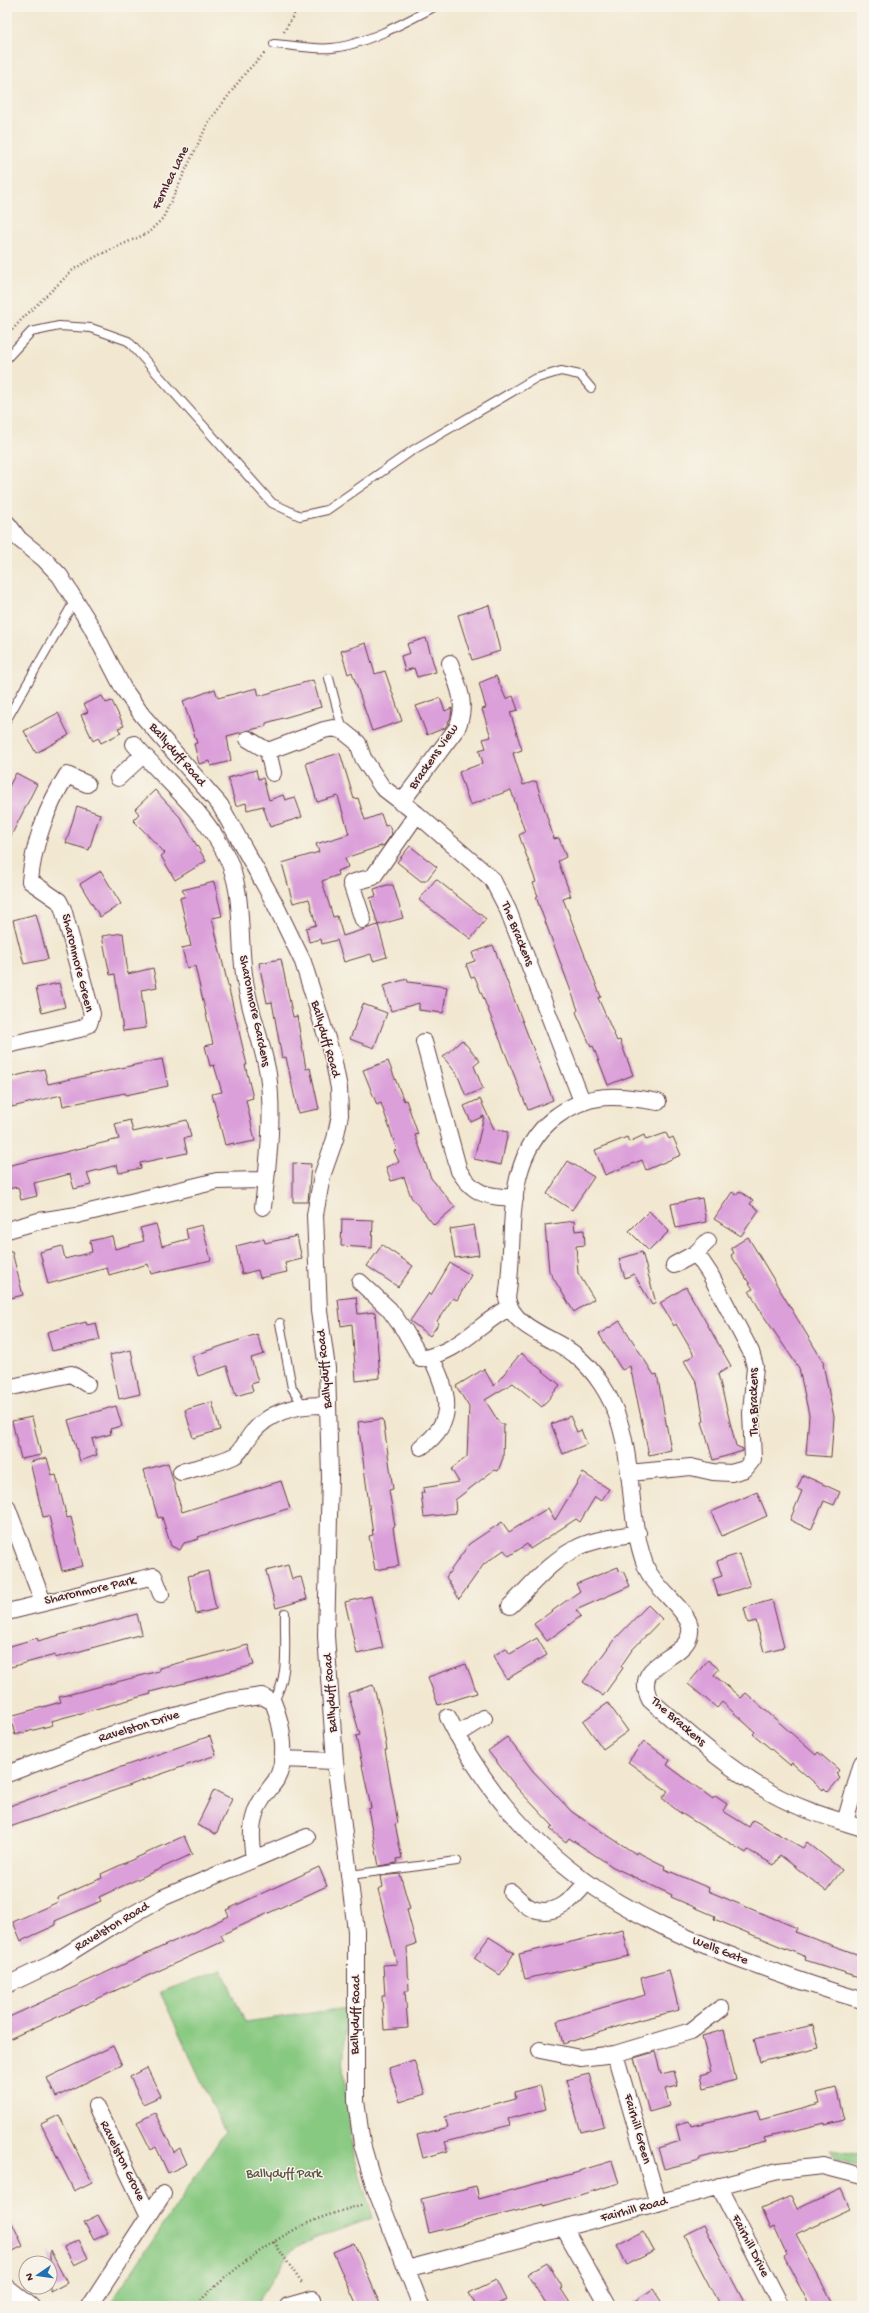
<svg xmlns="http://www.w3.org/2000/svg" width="869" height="2313" viewBox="0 0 869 2313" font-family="'Gochi Hand',sans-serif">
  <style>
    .green { fill: #88c981; stroke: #697456 }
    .building { fill: #db9fda }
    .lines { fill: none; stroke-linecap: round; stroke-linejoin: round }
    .lane-casing { stroke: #633d44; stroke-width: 10 }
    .street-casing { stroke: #633d44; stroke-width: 18 }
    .path { stroke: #633d44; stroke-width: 2.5; stroke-dasharray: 1 3; stroke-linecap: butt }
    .lane { stroke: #fff; stroke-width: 8 }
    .street { stroke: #fff; stroke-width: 16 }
    .labels { text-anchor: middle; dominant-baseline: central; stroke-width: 3; stroke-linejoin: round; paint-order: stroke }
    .street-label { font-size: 13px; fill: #4a1f2b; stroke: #f7f3e8 }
    .park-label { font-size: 13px; fill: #5d5245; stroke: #f7f3e8 }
  </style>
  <rect width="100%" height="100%" fill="#f7f3e8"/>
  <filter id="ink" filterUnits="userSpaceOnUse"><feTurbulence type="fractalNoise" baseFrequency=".025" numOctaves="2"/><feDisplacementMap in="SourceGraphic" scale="8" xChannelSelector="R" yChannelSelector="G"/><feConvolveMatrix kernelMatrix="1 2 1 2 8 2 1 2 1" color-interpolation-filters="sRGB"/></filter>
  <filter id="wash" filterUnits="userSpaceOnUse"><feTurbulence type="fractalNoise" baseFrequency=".012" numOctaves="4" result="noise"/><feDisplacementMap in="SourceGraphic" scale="16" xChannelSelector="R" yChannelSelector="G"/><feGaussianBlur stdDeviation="0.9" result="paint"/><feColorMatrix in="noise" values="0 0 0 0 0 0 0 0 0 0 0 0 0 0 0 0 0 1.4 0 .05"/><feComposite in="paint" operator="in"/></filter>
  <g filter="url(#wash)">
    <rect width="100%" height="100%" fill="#f2e8d1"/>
    <path class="green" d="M222,1970L245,2022L347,2008L343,2070L354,2155L373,2218L316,2238L291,2251L256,2306H109L225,2132L160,1992Z
      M831,2149L862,2154V2167L836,2158Z"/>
    <g id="blocks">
      <path class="building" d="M489,605L500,651L472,660L458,615Z
        M426,638L436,672L417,677L414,668L405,671L401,656L410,653L407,644Z
        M366,643L375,674L385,671L402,721L372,731L352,672L348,674L341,651Z
        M496,676L506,699L513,696L518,710L510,712L522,750L513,753L523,785L536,781L554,839L559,838L566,857L558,861L571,896L563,899L601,997L598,998L617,1041L620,1040L633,1075L608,1085L593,1046L591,1047L576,1012L578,1010L536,897L538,896L533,883L536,882L519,835L525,832L511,790L470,805L459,772L483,763L479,750L486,748L483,739L491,737L482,709L486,708L479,683Z
        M313,680L321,707L266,723V726L227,736L231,761L211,766L210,761L199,764L194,744L197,743L183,701L215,689L218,698L257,688L259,696Z
        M102,696L106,703L112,701L124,726L118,728L121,733L101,743L98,738L93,741L81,715L88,712L84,704Z
        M440,698L445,711L452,708L451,717L445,728L427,735L416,706Z
        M58,713L69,735L36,753L24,731Z
        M340,753L354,799L358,798L365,820L381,814L385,826L389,825L392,834L384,845L345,858L348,867L337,871L338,875L322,881L333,917L337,916L343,936L378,925L387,957L373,961L371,954L344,962L337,940L322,944L321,939L309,942L306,928L316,925L309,899L293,903L282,863L319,852L316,844L349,834L338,796L317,802L306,763Z
        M256,770L258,779L263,778L269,800L283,795L285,800L295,797L302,817L270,827L263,806L247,810L246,803L236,806L228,778Z
        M16,773L37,784L7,844V790Z
        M155,790L180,817L206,861L175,880L161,856L165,853L133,820L139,814L135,809Z
        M77,806L100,814L89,850L66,843Z
        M410,846L437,867L426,881H421L397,862Z
        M101,871L121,904L100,917L80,884Z
        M436,879L486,919L471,939L419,900Z
        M214,882L222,916L212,918L247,1065H245L253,1098L246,1100L255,1141L234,1145V1143L225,1145L212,1094L222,1092L214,1065L210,1066L205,1046L213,1044L195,966L187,968L182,948L191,946L180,898L186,896L182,890Z
        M387,885H393L403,918L378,925L370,898L376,896L374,889Z
        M36,914L48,959L24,964L13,920Z
        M123,933L128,974L153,968L157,987L141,990L146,1028L123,1031L115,974L110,975L102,936Z
        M493,945L553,1100L528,1110L475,977L471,978L466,964L475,961L472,953Z
        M281,959L293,1017L297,1016L306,1069L310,1068L319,1109L298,1113L286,1057L282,1058L272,1002L267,1003L259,963Z
        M407,979L408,982L447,987L443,1013L419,1010V1003L391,1011L383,986Z
        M59,983L65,1007L42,1013L36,988Z
        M363,1004L387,1013L374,1048L350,1039Z
        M462,1040L480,1061L474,1066L483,1089L466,1096L457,1074L443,1057Z
        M162,1059L168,1086L126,1095L125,1093L63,1106L61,1095L12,1107L7,1088V1078L44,1069L48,1084Z
        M388,1061L404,1101L406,1100L418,1134L415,1135L431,1178L455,1207L434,1225L411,1197L404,1177L391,1181L386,1167L399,1162L394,1151L397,1150L381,1103L377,1105L363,1070Z
        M480,1099L494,1129L508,1132L501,1165L474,1159L484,1116L471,1122L464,1106Z
        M130,1120L133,1132L187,1120L191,1137L184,1138L187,1153L140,1163L141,1168L119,1173L117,1165L87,1173L91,1185L74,1189L70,1174L34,1183L37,1196L21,1200L18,1187L7,1189V1166L119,1139L115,1124Z
        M666,1133L669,1139L673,1137L681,1155L646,1170L642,1160L605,1175L595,1150L627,1137L629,1142L644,1135L646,1140Z
        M568,1161L594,1177L572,1210L547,1194Z
        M293,1163L311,1164L308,1202H293Z
        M739,1191L753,1200L750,1204L759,1210L741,1236L714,1219L732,1192L736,1195Z
        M702,1198L706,1222L676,1228L671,1204Z
        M649,1211L669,1231L649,1251L629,1231Z
        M342,1219L373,1220L372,1248L341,1246Z
        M574,1221L575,1231L584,1230L585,1245L576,1246L578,1273L594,1299L574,1312L549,1271L545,1225Z
        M156,1224L162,1246L188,1239L186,1229L202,1225L211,1260L151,1274L148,1264L109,1275L107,1268L48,1284L40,1252L62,1246L65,1259L92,1252L90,1241L112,1236L115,1249L144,1241L140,1228Z
        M474,1225L479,1255L455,1258L450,1229Z
        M297,1236L302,1259L285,1263L287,1272L260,1278L258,1270L242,1274L236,1246L264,1239L265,1243Z
        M748,1237L824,1363L823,1364L834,1417L831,1457L806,1455L809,1415L799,1368L763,1315L749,1291L753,1289L731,1255L734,1253L731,1248Z
        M382,1245L413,1266L398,1287L367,1266Z
        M7,1252H12L23,1295L7,1299Z
        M642,1252L656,1303L652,1305L634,1274L625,1278L619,1259Z
        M450,1263L471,1275L457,1300L453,1298L437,1321L439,1323L430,1336L410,1321L429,1293L431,1295Z
        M686,1287L731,1366L718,1374L736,1446L743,1449V1451L713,1460L702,1422L704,1421L697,1383L684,1361L694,1355L676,1324L674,1326L660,1303Z
        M356,1297L358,1314L375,1312L380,1378L356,1381L352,1324L341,1326L338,1299Z
        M620,1321L654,1375L657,1374L671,1450L649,1455L630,1366L622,1370L599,1334Z
        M86,1322L87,1325L96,1323L100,1340L52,1351L47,1332Z
        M257,1334L264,1354L251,1358L258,1382L251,1384L253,1391L236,1396L227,1366L198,1376L192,1356Z
        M131,1350L140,1394L119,1399L110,1355Z
        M521,1353L560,1385L542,1407L513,1383L485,1400L500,1424H504L503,1458L498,1471L494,1470L455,1500L456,1513L424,1517L421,1493H424L423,1488L459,1482L451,1469L467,1457L469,1407L456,1386L484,1369L494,1386Z
        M212,1402L220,1430L193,1438L185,1410Z
        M116,1406L122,1426L110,1429L111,1434L92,1439L97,1455L80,1461L68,1420Z
        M570,1416L577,1432L581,1430L587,1444L563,1454L551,1424Z
        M32,1417L41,1455L21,1459L12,1421Z
        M383,1419L393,1489L389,1490L395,1526L393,1527L399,1566L375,1570L369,1536L373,1535L358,1422Z
        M47,1458L52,1476L56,1475L67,1518L71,1517L83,1566L62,1571L49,1516L43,1517L30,1462Z
        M168,1463L182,1512L281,1481L290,1508L198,1537L199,1539L184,1543L180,1550L171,1546L162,1517L158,1518L144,1470Z
        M583,1473L609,1489L601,1501L595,1497L580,1522L576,1519L530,1549L527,1544L509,1556L504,1550L484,1564L459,1599L446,1577L469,1544L502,1522L509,1532L548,1508L555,1520Z
        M803,1475L840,1492L834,1505L824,1501L811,1530L790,1520L802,1491L797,1489Z
        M757,1492L767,1516L722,1536L711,1512Z
        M739,1554L750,1586L718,1596L713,1579L722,1576L717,1561Z
        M288,1565L292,1579L301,1577L307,1599L276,1608L266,1571Z
        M618,1567L620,1573L623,1571L630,1586L576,1610L581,1616L547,1641L534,1624L580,1591L576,1584Z
        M208,1571L216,1609L196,1614L188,1576Z
        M371,1596L383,1648L357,1654L345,1602Z
        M772,1600L784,1647L764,1652L756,1621L748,1623L744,1608Z
        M648,1605L662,1619L632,1650L621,1666L623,1668L603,1696L583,1682L613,1641Z
        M137,1614L142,1634L55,1658V1655L7,1668V1647L37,1638L38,1641Z
        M537,1638L547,1655L507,1679L493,1656L506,1648L510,1654Z
        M248,1645L254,1665L150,1692L151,1694L51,1721L53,1725L15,1735L10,1716L61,1702L59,1697L159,1671V1668Z
        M708,1660L719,1669L714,1675L741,1698L746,1693L816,1755L818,1752L839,1770L836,1774L840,1778L828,1792L824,1788L823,1790L792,1763L790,1765L753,1734L755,1732L722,1702L717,1708L688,1684Z
        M466,1664L477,1693L438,1705L428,1677Z
        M373,1685L380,1709L387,1750H385L398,1823L395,1824L402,1858L396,1859L397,1863L379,1866L368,1809L371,1808L356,1736L360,1735L348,1693Z
        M608,1703L628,1731L603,1749L583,1721Z
        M210,1736L216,1755L7,1828V1807Z
        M507,1737L533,1771L572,1812L636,1854L637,1852L665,1866L664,1869L709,1888L708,1891L797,1928L795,1932L862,1956V1978L805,1960L806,1957L714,1919L715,1916L671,1897L672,1895L613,1867L569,1838L566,1842L550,1829L553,1826L517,1788L488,1751Z
        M644,1741L670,1760L667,1765L713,1799L715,1796L727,1804L723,1811L749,1827L753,1820L803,1848L807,1842L842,1870L826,1891L780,1855L774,1865L748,1850L746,1853L679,1812L662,1798L668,1791L628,1762Z
        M214,1790L232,1799L216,1834L197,1825Z
        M184,1836L192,1854L99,1897L101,1901L55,1921L56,1925L21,1941L13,1922L58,1902L57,1898L102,1878L101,1874Z
        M319,1867L327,1886L221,1935L224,1941L7,2040V2018L229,1916L226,1910Z
        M400,1874L410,1909L407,1910L416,1944L407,1947L409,1991H405L408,2028L384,2030L382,1996H385L383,1965L397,1964L378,1889L383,1887L381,1876Z
        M623,1930L629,1956L525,1979L519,1954Z
        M489,1937L514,1953L500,1975L474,1958Z
        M669,1970L679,2010L632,2022L563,2044L557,2021L645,1995L641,1978Z
        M813,2025L819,2048L760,2062L754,2039Z
        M724,2030L736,2080L704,2088L701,2075L711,2072L702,2036Z
        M113,2046L122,2065L56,2097L47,2078Z
        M655,2052L661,2074L674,2071L678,2086L665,2089L670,2106L649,2112L634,2058Z
        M414,2060L425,2094L400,2102L389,2068Z
        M147,2068L161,2096L143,2104L130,2077Z
        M589,2074L604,2126L581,2132L566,2080Z
        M540,2085L546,2109L508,2119L510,2125L445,2142L448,2151L423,2158L417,2135L448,2127L445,2117L516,2098L515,2092Z
        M836,2088L844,2120L825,2125V2123L764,2138L766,2142L700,2158V2160L664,2169L658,2148L680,2141L676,2125L689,2121L691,2126L757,2110L760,2120L820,2104L817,2093Z
        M155,2113L174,2152L180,2148L187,2164L168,2173L156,2147L151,2150L137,2122Z
        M59,2115L92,2182L74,2191L41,2124Z
        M612,2161L619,2183L544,2206V2204L429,2233L421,2199L476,2186L479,2199L579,2172V2171Z
        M841,2189L850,2209L796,2234L834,2306H810L784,2257L787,2255L774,2227L770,2229L761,2209L791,2196L797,2209Z
        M7,2212L23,2246L7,2254Z
        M98,2215L108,2233L94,2240L84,2222Z
        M704,2225L724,2264L746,2306H720L697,2262L684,2235Z
        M643,2231L654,2251L627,2265L617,2245Z
        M79,2240L88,2258L74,2265L64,2247Z
        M354,2243L381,2306H357L345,2280L333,2252Z
        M50,2250L67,2283L50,2292Z
        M547,2262L563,2288L561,2289L572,2306H547L527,2274Z
        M496,2280L506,2300L494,2306H476L469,2293Z
        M653,2289L664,2306H627Z"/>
    </g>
  </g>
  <g filter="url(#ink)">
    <use href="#blocks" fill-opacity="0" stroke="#633d44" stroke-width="1"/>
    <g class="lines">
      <g class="lane-casing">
        <path id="lane" d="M274,44C292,45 314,50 332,48C364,45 406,22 434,7
          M7,358L31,332L59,326L91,328L128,341L272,503L300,516L327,510L413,450L534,379L561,371L580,375L591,388
          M329,678L343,731
          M7,719L75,600
          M280,1323L292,1388L302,1404
          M273,1702C290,1677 284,1643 285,1613
          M350,1875L457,1861"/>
      </g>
      <g class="street-casing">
        <path id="street" d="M7,523L19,539L44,559L60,576L91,626L123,688L142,715L220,805L274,902L303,962L333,1058L339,1088L340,1115L335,1139L322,1176L315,1215L319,1311L327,1368L330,1477L326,1636L335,1761L356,1931V2101L362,2144L374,2185L421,2306
          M248,739L268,751L324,730L333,728L343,731L358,743L363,758L382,787L417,814L492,879L508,910L582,1101
          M134,744C165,780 203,810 225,853C245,891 238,933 244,974C248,1008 262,1040 268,1074C274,1118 268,1163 263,1207
          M268,751L273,773
          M118,778L143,755
          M401,803L457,728C468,703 458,687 450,663
          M363,920L351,883L373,877L417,814
          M424,1042L459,1171C475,1196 487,1196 515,1198
          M7,1045L80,1029L89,1024L92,1014L63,909L59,901L30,881C33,845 47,806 67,775L87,784
          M658,1102C617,1095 589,1091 554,1118C500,1161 517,1239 507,1298C512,1328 553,1337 574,1354C595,1370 611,1396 619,1421C634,1468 628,1521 646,1567C654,1588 688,1610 690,1627C694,1661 629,1658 650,1700C688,1733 727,1768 771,1793C799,1809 831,1818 862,1828
          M7,1230L39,1221L77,1215L217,1181L266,1180
          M674,1265L696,1253L708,1241
          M360,1282L389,1309L405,1331L421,1359C463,1350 475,1326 509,1308
          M7,1388L71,1374L87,1384
          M421,1447C458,1421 448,1392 431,1357
          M181,1472C198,1467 218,1464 234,1456C242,1452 247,1438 253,1432C272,1409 301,1404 328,1405
          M629,1473L691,1467L713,1472L731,1473L745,1469L753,1459L751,1413L755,1366L751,1352L710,1274L696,1253
          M7,1507L43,1602
          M510,1606C530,1587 550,1561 575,1549C593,1539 617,1537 638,1533
          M7,1612L154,1576L161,1594
          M448,1717C517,1856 620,1917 762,1967C795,1979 828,1991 862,2000
          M457,1735L484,1718
          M282,1759L335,1761
          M7,1774L110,1735L227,1701L262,1696L273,1702C282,1724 289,1757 276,1780C269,1790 258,1802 255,1814C250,1829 252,1844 254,1859
          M845,1822L862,1763
          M511,1892C517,1897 526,1907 533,1909C557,1917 573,1899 586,1883
          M7,1985L53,1963L114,1925L162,1898L307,1837
          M540,2050L580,2058L615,2054L691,2031L721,2008
          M615,2054L658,2203
          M96,2106L149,2216
          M719,2186L781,2306
          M564,2228L608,2306
          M407,2269L778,2171L823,2166L862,2176
          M7,2287L31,2306
          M90,2306L163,2194
          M288,2306L313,2299"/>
      </g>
      <path class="path" d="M284,32L298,7
        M7,336L22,319L74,269L99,255L148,233L163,218L208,123L246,72L266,52
        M274,2242L303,2285
        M195,2306C225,2275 269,2241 308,2223C326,2215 345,2210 363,2204"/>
      <use href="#lane" class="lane"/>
      <use href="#street" class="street"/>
    </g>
  </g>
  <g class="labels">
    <g class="street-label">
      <text transform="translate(171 178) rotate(-64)">Fernlea Lane</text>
      <text transform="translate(177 755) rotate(49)">Ballyduff Road</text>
      <text transform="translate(434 757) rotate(-55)">Brackens View</text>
      <text transform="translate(517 934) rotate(68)">The Brackens</text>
      <text transform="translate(77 963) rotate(76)">Sharonmore Green</text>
      <text transform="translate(254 1011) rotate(78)">Sharonmore Gardens</text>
      <text transform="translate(325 1039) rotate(74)">Ballyduff Road</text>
      <text transform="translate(325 1369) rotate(-95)">Ballyduff Road</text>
      <text transform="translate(754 1402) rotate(-90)">The Brackens</text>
      <text transform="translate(90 1591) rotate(-13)">Sharonmore Park</text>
      <text transform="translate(331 1693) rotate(-94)">Ballyduff Road</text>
      <text transform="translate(678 1722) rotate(41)">The Brackens</text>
      <text transform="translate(139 1727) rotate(-17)">Ravelston Drive</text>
      <text transform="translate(112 1927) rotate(-31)">Ravelston Road</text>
      <text transform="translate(720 1951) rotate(21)">Wells Gate</text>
      <text transform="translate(356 2015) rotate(-89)">Ballyduff Road</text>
      <text transform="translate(637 2129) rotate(74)">Fairhill Green</text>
      <text transform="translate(122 2161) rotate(64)">Ravelston Grove</text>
      <text transform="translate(634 2210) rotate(-15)">Fairhill Road</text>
      <text transform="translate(750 2246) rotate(63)">Fairhill Drive</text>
    </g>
    <g class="park-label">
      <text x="284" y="2174">Ballyduff Park</text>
    </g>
  </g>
  <rect width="869" height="2313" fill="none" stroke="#f7f3e8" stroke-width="24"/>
  <g transform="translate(38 2275) rotate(257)"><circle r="19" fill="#f7f3e8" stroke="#b29e9c"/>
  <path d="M0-3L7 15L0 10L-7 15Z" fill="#1f6fb2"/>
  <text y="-6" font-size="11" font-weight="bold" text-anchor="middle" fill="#4a1f2b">N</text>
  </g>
</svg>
